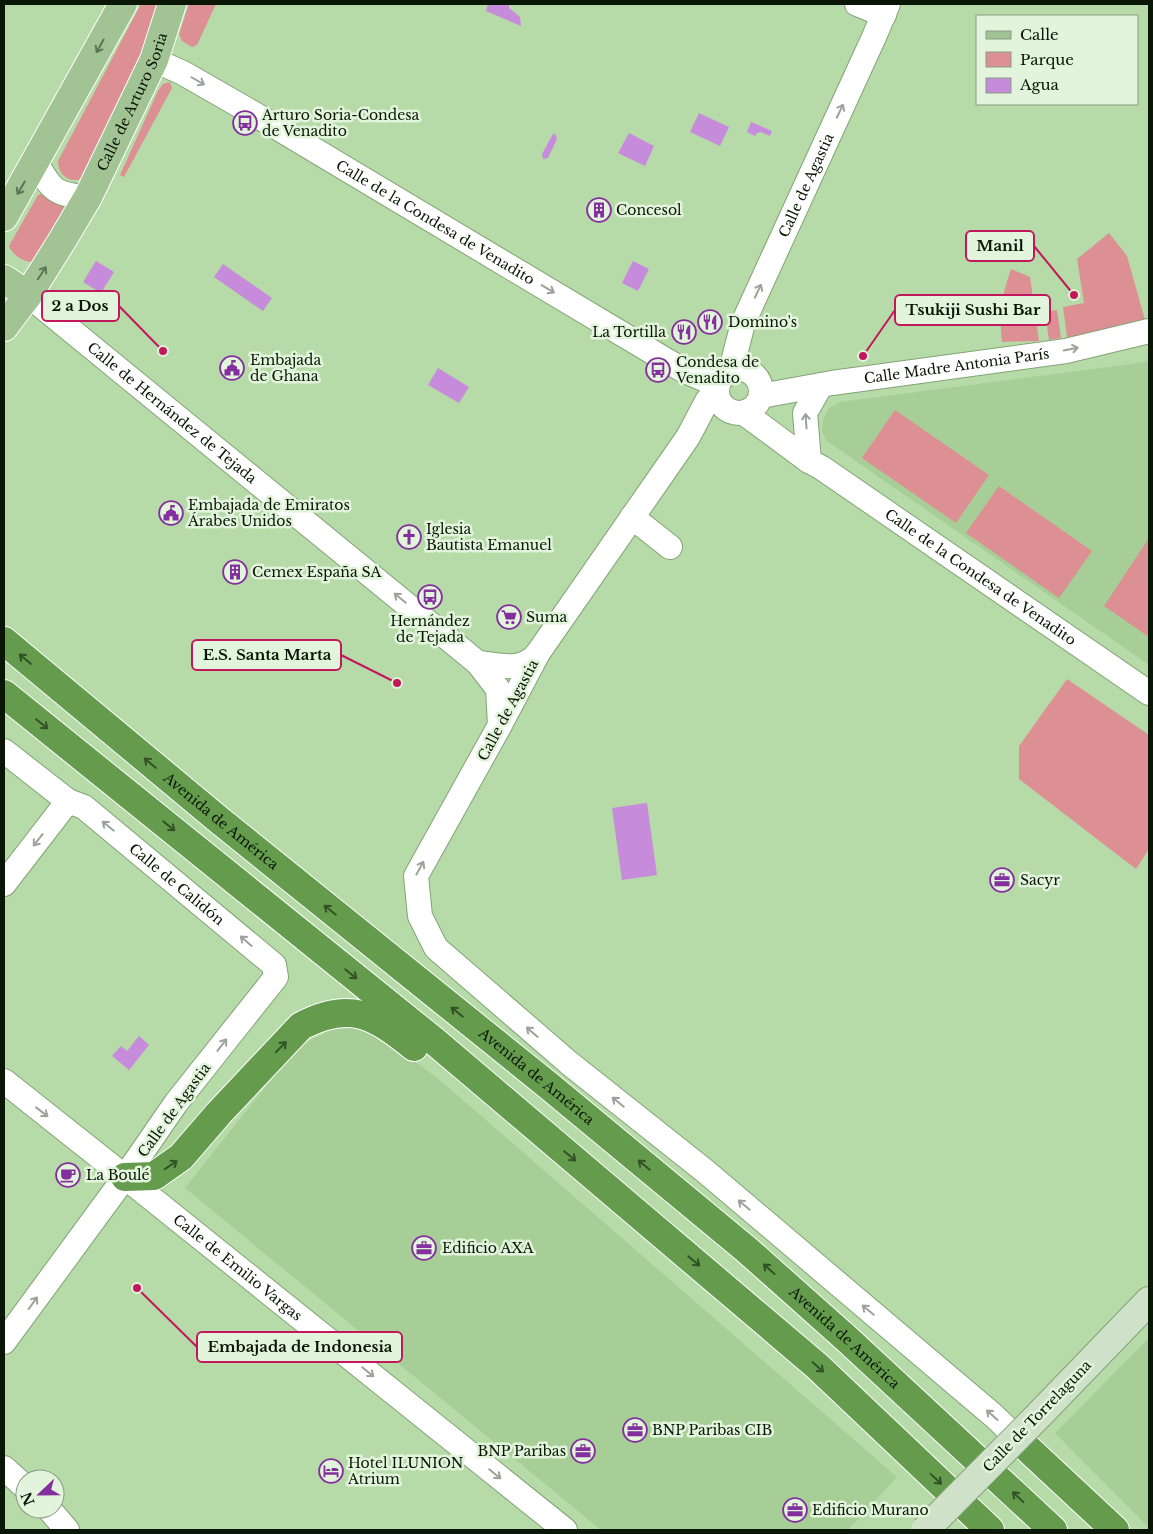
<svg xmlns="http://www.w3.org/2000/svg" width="1153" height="1534" viewBox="0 0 1153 1534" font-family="'Libre Baskerville',serif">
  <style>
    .built { fill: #a7ce97 }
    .green { fill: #dd9093 }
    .water { fill: #c78bdb }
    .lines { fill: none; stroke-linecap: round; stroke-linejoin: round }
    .street-casing { stroke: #82a475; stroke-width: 26 }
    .secondary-casing { stroke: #82a475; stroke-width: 30 }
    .primary-casing { stroke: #fff; stroke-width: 30 }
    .highway-casing { stroke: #fff; stroke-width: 30 }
    .street { stroke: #fff; stroke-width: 24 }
    .secondary { stroke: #d0e1c9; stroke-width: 28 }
    .primary { stroke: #a2c394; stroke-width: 28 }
    .highway { stroke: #649b4c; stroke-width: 28 }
    .secondary-bridge-casing { stroke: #82a475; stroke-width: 30; stroke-linecap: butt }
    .secondary-bridge { stroke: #d0e1c9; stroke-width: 28 }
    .oneway { stroke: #5d7554 }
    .oneway2 { stroke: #9da29b }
    .oneway3 { stroke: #325225 }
    .labels { text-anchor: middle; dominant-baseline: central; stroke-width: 5; stroke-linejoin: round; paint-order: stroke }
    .street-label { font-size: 14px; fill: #091605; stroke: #e2f4db }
    .poi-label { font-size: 14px; fill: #091605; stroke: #e2f4db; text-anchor: start }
    .leader { fill: none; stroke: #c2185b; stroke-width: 2 }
    .callout-dot { fill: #c2185b; stroke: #e2f4db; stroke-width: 2 }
    .callout { fill: #e2f4db; stroke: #c2185b; stroke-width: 2 }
    .callout-label { font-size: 15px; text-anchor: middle; font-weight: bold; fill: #091605 }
  </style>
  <rect width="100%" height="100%" fill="#b6daa8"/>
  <path class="built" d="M1149,361V665L827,441L822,431L823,420L828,409L840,402L1132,364Z
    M369,1027L441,1081L897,1477L848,1530H601L185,1188L297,1047L333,1029Z
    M1149,1338V1528L1055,1433Z"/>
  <path class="green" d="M141,4H160L140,59L84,178C70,184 58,176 58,161Z
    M189,4H216L197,45L192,47L182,41L179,34Z
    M170,82L172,88L124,177L120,175L158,91L163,84Z
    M44,193L68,206L34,262C25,263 12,255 9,246L38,195Z
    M1109,233L1127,256L1145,320L1085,335L1067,337L1063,307L1084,303L1077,259Z
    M1011,269L1030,277L1039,341L1002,342C999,311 1001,299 1011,269Z
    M1057,310L1061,338L1049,340L1045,312Z
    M895,410L989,475L956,523L862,458Z
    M999,486L1092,551L1059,598L966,533Z
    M1149,538V637L1104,606Z
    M1067,679L1149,735V849L1136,869L1019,779V746Z"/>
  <path class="water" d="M488,4H509V8L520,17L521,26L486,11Z
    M699,113L729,127L720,146L690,132Z
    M751,122L772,131L770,136L761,132L757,133L755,136L747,132Z
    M629,133L654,146L645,166L618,153Z
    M553,134H555L557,139L548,158L543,159L542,154Z
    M96,261L114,272L101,293L83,282Z
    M633,261L649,269L638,291L622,283Z
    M223,264L272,298L263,311L214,277Z
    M438,368L469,387L459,403L428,385Z
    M647,803L657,875L622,880L612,808Z
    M139,1036L149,1045L129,1070L112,1056L121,1046L127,1051Z"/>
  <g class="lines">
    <g class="street-casing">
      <g id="street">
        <path d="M857,4L884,15"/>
        <path id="s1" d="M154,60L183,73L251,112L664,359L683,370L717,385"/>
        <path d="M36,162C51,190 55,195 88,197"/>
        <path id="s2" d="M28,295L478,663L498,689L500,725"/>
        <circle cx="739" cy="391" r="22"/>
        <path id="s3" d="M731,370L743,323L874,37L888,4"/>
        <path d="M716,391L707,401L688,437L538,653L500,725L416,876L420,916L436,948L569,1063L705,1171L994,1416L1027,1448"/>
        <path id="s4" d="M761,396L832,383L1066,351L1149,331"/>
        <path id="s5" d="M744,413L809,461L822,468L1149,693"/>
        <path d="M809,461L805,413L821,385"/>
        <path d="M632,517L670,547"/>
        <path d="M478,663C500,665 523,673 538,653"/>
        <path id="s6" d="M4,751L68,801L84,807L274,965L276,977L176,1103L125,1177L4,1342"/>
        <path d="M4,884L68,801"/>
        <path id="s7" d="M4,1081L125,1177L565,1530"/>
        <path d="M4,1468L25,1487"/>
        <path d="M49,1509L67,1530"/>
      </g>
    </g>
    <g class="secondary-casing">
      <path id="secondary" d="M1039,1415L1149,1301"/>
    </g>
    <g class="primary-casing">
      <g id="primary">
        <path d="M4,217L123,4"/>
        <path d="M4,279L28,295"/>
        <path id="s8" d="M4,327L28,295L60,244L88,197L154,60L172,4"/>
      </g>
    </g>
    <g class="highway-casing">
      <g id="highway">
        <path id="s9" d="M4,641L219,820L549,1086L747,1250L847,1339L1053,1530"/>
        <path d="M4,694L433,1040L817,1366L990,1530"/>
        <path d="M125,1177L154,1176L181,1157L219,1113L301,1026C350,1000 374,1015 414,1047"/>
        <path d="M1027,1448L1115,1530"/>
      </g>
    </g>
    <use href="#street" class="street"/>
    <use href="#secondary" class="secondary"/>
    <use href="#primary" class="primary"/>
    <use href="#highway" class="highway"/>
    <g class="secondary-bridge-casing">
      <path id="secondary-bridge" d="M925,1530L1039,1415"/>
    </g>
    <use href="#secondary-bridge" class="secondary-bridge"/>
  </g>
  <defs><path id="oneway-shaft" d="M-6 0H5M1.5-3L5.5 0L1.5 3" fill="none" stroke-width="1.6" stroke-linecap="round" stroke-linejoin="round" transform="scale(1.25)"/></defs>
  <g class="oneway">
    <use href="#oneway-shaft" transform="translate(100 46) rotate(119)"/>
    <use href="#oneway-shaft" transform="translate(21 188) rotate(120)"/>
    <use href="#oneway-shaft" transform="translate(42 273) rotate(-57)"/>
  </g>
  <g class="oneway2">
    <use href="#oneway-shaft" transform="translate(198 81) rotate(30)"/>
    <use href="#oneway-shaft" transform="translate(840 111) rotate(-65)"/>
    <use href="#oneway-shaft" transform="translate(548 289) rotate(31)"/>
    <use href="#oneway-shaft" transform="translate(758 291) rotate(-65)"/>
    <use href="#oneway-shaft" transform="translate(1071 349) rotate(-12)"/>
    <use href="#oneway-shaft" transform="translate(806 421) rotate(-94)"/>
    <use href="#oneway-shaft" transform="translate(400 598) rotate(-141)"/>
    <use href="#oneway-shaft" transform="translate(108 826) rotate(-141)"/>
    <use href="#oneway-shaft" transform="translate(38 840) rotate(128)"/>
    <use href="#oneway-shaft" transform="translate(420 868) rotate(-61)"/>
    <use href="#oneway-shaft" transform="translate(246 941) rotate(-139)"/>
    <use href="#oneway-shaft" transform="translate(532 1032) rotate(-139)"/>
    <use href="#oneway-shaft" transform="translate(222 1045) rotate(-52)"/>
    <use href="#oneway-shaft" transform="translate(618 1102) rotate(-141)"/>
    <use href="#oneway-shaft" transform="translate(42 1112) rotate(38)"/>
    <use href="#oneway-shaft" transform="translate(744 1205) rotate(-140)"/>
    <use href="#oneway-shaft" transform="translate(33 1303) rotate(-54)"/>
    <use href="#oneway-shaft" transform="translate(868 1310) rotate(-140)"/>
    <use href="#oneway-shaft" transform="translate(368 1372) rotate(39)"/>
    <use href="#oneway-shaft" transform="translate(992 1415) rotate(-138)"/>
    <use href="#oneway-shaft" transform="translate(495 1474) rotate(39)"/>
  </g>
  <g class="oneway3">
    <use href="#oneway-shaft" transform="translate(25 659) rotate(-140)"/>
    <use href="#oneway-shaft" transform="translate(42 724) rotate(39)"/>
    <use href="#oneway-shaft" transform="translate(150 763) rotate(-140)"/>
    <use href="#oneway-shaft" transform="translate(169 826) rotate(39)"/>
    <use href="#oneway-shaft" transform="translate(330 910) rotate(-141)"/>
    <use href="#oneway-shaft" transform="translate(351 974) rotate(39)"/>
    <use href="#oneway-shaft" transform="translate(457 1012) rotate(-141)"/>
    <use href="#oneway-shaft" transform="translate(281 1047) rotate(-46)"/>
    <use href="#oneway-shaft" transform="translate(570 1156) rotate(40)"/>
    <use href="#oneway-shaft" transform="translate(171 1165) rotate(-34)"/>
    <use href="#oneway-shaft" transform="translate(644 1165) rotate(-140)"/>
    <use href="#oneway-shaft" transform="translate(694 1261) rotate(40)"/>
    <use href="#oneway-shaft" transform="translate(769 1269) rotate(-138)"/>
    <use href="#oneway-shaft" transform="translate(818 1367) rotate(42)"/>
    <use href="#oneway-shaft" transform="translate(936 1479) rotate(43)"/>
    <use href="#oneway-shaft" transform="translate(1018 1497) rotate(-137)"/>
  </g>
  <defs>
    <g id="bus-ring" transform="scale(1.25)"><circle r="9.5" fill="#e2f4db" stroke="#832f9d" stroke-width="1.5"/><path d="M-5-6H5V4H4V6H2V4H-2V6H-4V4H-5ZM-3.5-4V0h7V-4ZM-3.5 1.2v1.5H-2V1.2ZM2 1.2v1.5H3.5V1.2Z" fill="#832f9d"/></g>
    <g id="building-ring" transform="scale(1.25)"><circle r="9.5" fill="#e2f4db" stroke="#832f9d" stroke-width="1.5"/><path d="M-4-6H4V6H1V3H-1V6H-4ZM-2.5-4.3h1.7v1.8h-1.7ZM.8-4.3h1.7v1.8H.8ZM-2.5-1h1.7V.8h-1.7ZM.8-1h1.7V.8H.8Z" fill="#832f9d"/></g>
    <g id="restaurant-ring" transform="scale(1.25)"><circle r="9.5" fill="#e2f4db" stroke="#832f9d" stroke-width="1.5"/><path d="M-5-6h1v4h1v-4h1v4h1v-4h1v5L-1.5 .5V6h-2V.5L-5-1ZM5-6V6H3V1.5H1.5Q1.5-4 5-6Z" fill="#832f9d"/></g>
    <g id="civic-ring" transform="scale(1.25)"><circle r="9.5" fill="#e2f4db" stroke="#832f9d" stroke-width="1.5"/><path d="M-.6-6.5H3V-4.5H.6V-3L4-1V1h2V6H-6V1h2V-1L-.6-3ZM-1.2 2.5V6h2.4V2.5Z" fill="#832f9d"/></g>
    <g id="church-ring" transform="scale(1.25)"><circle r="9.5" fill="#e2f4db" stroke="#832f9d" stroke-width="1.5"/><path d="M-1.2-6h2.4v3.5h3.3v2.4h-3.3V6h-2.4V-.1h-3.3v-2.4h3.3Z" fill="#832f9d"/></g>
    <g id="supermarket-ring" transform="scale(1.25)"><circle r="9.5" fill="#e2f4db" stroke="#832f9d" stroke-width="1.5"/><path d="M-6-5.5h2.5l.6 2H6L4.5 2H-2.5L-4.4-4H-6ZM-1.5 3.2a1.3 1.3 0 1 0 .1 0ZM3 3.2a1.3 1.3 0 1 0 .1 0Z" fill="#832f9d"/></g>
    <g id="office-ring" transform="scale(1.25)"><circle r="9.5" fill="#e2f4db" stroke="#832f9d" stroke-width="1.5"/><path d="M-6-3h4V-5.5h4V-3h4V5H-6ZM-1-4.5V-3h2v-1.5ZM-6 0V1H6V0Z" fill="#832f9d"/></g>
    <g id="cafe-ring" transform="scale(1.25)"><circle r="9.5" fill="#e2f4db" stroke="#832f9d" stroke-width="1.5"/><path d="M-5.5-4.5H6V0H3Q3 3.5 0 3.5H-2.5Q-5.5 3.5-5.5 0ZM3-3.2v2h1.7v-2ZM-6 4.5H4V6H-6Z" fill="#832f9d"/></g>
    <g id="hotel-ring" transform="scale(1.25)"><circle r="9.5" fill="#e2f4db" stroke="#832f9d" stroke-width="1.5"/><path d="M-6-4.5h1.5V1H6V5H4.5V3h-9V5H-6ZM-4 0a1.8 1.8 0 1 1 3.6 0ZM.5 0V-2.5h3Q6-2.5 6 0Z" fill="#832f9d"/></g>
  </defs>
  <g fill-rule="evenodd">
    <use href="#bus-ring" x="245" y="123"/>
    <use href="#building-ring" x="599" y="210"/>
    <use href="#restaurant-ring" x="710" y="322"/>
    <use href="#restaurant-ring" x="684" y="332"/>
    <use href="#civic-ring" x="232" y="368"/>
    <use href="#bus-ring" x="658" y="370"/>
    <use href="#civic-ring" x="171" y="513"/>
    <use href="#church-ring" x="409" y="537"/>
    <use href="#building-ring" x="235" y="572"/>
    <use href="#bus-ring" x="430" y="597"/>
    <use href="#supermarket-ring" x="509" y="617"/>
    <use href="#office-ring" x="1002" y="880"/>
    <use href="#cafe-ring" x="68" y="1175"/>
    <use href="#office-ring" x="424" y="1248"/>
    <use href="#office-ring" x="635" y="1430"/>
    <use href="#office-ring" x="583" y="1451"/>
    <use href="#hotel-ring" x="331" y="1471"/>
    <use href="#office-ring" x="795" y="1510"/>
  </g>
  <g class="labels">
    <g class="street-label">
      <text stroke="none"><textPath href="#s8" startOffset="260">Calle de Arturo Soria</textPath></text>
      <text stroke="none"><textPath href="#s3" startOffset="200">Calle de Agastia</textPath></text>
      <text stroke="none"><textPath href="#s1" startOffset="325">Calle de la Condesa de Venadito</textPath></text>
      <text stroke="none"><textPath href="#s4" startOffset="198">Calle Madre Antonia París</textPath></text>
      <text stroke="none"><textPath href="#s2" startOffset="186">Calle de Hernández de Tejada</textPath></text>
      <text stroke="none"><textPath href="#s5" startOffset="288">Calle de la Condesa de Venadito</textPath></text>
      <text transform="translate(508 710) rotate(-62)">Calle de Agastia</text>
      <text stroke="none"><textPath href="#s9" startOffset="282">Avenida de América</textPath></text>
      <text stroke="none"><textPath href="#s6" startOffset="219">Calle de Calidón</textPath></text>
      <text stroke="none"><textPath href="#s9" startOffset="688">Avenida de América</textPath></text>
      <text transform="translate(174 1110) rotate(-54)">Calle de Agastia</text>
      <text stroke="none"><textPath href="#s7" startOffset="299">Calle de Emilio Vargas</textPath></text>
      <text stroke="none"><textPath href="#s9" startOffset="1092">Avenida de América</textPath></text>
      <text transform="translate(1037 1416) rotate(-46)">Calle de Torrelaguna</text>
    </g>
    <g class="poi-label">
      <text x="262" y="115">Arturo Soria-Condesa<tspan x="262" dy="16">de Venadito</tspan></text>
      <text x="616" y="210">Concesol</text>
      <text x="728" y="322">Domino's</text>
      <text x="666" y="332" text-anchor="end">La Tortilla</text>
      <text x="250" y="360">Embajada<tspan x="250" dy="16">de Ghana</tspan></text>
      <text x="676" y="362">Condesa de<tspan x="676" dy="16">Venadito</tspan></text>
      <text x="188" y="505">Embajada de Emiratos<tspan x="188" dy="16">Árabes Unidos</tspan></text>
      <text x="426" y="529">Iglesia<tspan x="426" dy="16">Bautista Emanuel</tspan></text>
      <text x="252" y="572">Cemex España SA</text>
      <text x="526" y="617">Suma</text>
      <text x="430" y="621" text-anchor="middle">Hernández<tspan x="430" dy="16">de Tejada</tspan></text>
      <text x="1020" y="880">Sacyr</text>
      <text x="86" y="1175">La Boulé</text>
      <text x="442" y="1248">Edificio AXA</text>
      <text x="652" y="1430">BNP Paribas CIB</text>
      <text x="566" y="1451" text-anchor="end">BNP Paribas</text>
      <text x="348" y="1463">Hotel ILUNION<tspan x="348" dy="16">Atrium</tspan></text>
      <text x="812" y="1510">Edificio Murano</text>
    </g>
  </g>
  <path class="leader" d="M1074 295L1034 246M163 351L119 306M863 356L895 310M397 683L341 655M137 1288L197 1347"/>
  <g class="callout-dot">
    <circle cx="1074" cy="295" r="5"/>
    <circle cx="163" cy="351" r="5"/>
    <circle cx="863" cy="356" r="5"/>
    <circle cx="397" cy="683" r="5"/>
    <circle cx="137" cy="1288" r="5"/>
  </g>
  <g class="callout">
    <rect x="966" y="231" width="68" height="30" rx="5"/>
    <rect x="42" y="291" width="77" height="30" rx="5"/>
    <rect x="895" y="295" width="155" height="30" rx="5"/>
    <rect x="192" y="640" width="149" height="30" rx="5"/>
    <rect x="197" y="1332" width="205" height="30" rx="5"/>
  </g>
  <g class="callout-label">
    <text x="1000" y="251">Manil</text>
    <text x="80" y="311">2 a Dos</text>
    <text x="973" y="315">Tsukiji Sushi Bar</text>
    <text x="267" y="660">E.S. Santa Marta</text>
    <text x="300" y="1352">Embajada de Indonesia</text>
  </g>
  <rect width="1153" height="1534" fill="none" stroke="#091605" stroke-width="10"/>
  <rect x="976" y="15" width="162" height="90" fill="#e2f4db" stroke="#8b9b85"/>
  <rect x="986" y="31" width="25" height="8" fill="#a2c394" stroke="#8b9b85"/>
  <text x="1020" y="40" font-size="15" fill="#091605">Calle</text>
  <rect x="986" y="52" width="25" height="15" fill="#dd9093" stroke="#8b9b85"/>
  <text x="1020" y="65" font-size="15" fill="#091605">Parque</text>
  <rect x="986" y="78" width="25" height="15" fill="#c78bdb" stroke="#8b9b85"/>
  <text x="1020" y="90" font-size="15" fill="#091605">Agua</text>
  <g transform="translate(40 1494) rotate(248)"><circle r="24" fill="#e2f4db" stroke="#8b9b85"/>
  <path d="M0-4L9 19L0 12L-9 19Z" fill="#832f9d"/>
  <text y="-8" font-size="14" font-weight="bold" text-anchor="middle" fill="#091605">N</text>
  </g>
</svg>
